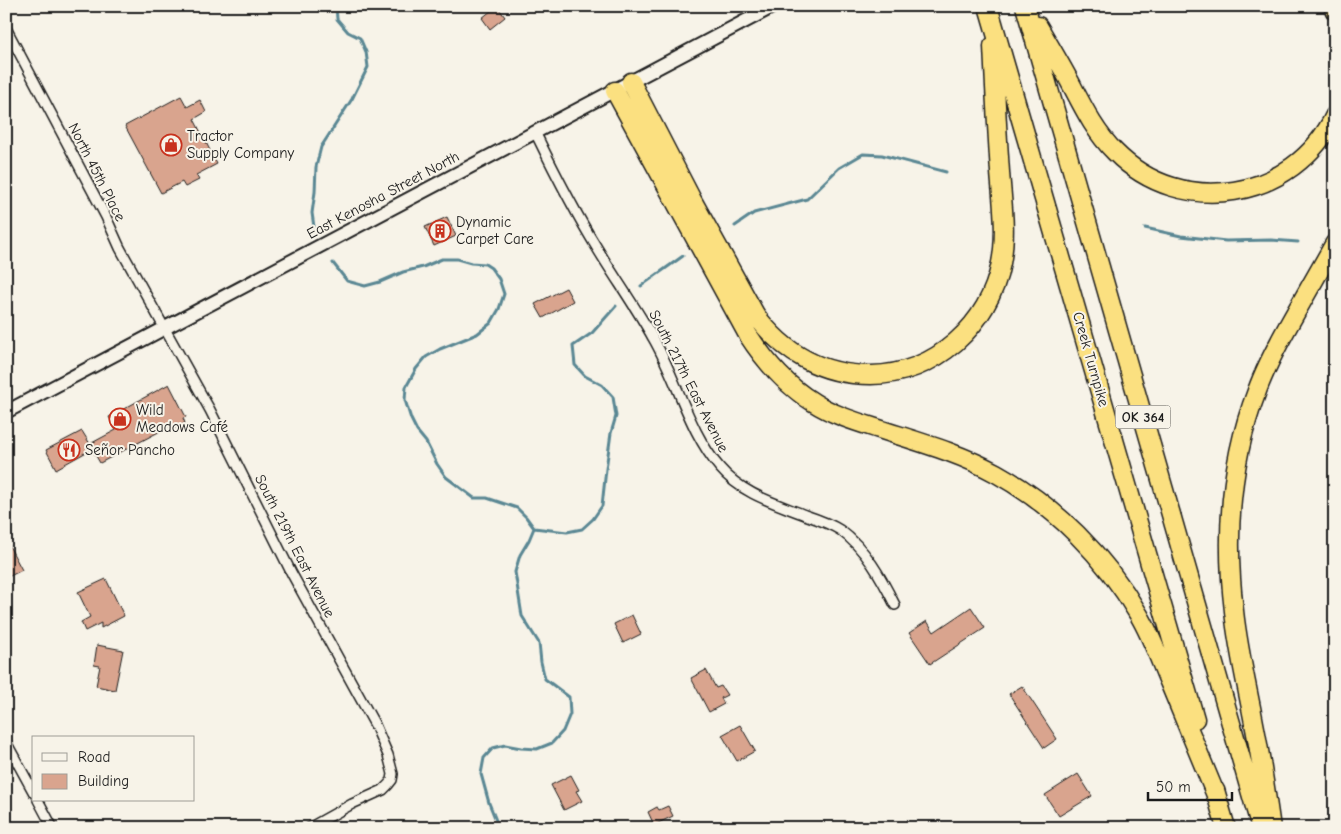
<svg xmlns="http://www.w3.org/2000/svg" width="1341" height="834" viewBox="0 0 1341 834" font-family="'Comic Neue',sans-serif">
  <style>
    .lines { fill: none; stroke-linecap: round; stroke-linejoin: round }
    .stream { stroke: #5a8793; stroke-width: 3 }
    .building { fill: #d9a48e; stroke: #1c1c1c }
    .minor-casing { stroke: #1c1c1c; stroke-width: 12 }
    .secondary-casing { stroke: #1c1c1c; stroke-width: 16 }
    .motorway-casing { stroke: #1c1c1c; stroke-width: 21 }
    .minor { stroke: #f7f3e8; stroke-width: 9 }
    .secondary { stroke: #f7f3e8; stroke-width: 12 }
    .motorway { stroke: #fbe080; stroke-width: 18 }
    .labels { text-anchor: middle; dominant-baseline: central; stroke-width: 4; stroke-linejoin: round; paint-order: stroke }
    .shield { fill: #f7f3e8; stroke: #5e5c59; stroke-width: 1 }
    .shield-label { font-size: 14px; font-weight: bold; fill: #1c1c1c }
    .poi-label { font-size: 15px; fill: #1c1c1c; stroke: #f7f3e8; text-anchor: start }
    .street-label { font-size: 15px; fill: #1c1c1c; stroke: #f7f3e8 }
  </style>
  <rect width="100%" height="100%" fill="#f7f3e8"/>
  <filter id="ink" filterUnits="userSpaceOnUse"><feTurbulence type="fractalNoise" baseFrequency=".02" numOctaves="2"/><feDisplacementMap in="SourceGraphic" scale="10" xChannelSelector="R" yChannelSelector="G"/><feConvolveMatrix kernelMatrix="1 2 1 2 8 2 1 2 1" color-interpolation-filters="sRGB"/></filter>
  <g filter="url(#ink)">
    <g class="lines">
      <path class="stream" d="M735,226L754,213L807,199L839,168L863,154L882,155L946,172
        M314,227L312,213L315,192L316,167L321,147L352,99L368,67L366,52L360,38L348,32L337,19L336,6
        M1145,228L1181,236L1226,241L1271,240L1298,242
        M333,263L347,281L365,286L380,282L403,272L423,267L442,259H457L471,263L485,264L491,268L499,279L504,294L499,309L491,323L477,334L440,349L426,357L416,369L406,387L405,400L411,419L417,431L426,442L437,464L446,477L474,498H487L517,508L526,517L534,528L567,532L582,529L593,519L602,506L606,469L611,433L616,416L613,397L602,385L585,376L575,365L573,346L592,333L616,306
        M641,286L683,256
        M499,828L489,803L481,774L484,758L493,748L505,745L521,748L537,749L552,743L563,731L570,714L569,697L545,679L541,662L539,643L522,616L515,572L520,555L529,540L534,528"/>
    </g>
    <path class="building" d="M497,6L505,17L490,29L482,18Z
      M181,96L187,107L200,100L206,112L194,119L217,164L196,175L199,180L185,187L182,182L161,193L125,126Z
      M447,217L456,236L434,246L425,227Z
      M566,288L573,301L543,318L535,304Z
      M169,384L186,417L183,418L185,423L172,430L170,426L100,463L92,449L56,469L46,450L82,431L90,444L116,430L109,417Z
      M6,540L22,570L6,578Z
      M106,579L124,616L101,628V623L85,631L81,622L90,617L78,592Z
      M971,607L985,628L930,664L909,633L927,621L934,632Z
      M632,615L641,634L623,643L614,624Z
      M97,645L123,650L115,690L96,686L100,666L94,665Z
      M706,670L716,688L721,686L727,695L721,698L724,704L709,712L691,678Z
      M1022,686L1057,739L1044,748L1009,694Z
      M740,725L755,751L737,761L722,735Z
      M1078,774L1092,796L1059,816L1045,795Z
      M571,775L579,790L576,791L582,801L564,810L551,785Z
      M668,806L673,816L654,825L648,812L657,807L659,810Z"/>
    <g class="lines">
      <g class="minor-casing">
        <path id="minor" d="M6,28L106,217L120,248L210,410L292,574L375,725L388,755L393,774L392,780L388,785L383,790L352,804L309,828
          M535,132C554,171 574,211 597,248C615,278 636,307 653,338C677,379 689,432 720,468C742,494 775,503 805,515C817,519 829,523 840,530C866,549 881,577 895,605
          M6,742L34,793
          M38,800L53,828
          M6,823L9,828"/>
      </g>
      <g class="secondary-casing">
        <path id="secondary" d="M6,412L774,6"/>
      </g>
      <g class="motorway-casing">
        <path id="motorway" d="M988,6L1195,719
          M1025,6L1261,828
          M1333,6L1335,11
          M1038,26C1049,45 1060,63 1070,82C1083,107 1095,132 1115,152C1181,219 1294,201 1335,115
          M631,82L691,198L755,314C783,353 822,375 871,375C936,374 989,325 1001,263C1007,233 1002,201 1000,172C997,130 995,88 993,46
          M615,91L748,335C765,361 785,385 813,402C833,415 857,422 879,429C919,442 959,453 996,473C1055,506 1105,556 1139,615C1152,637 1160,661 1170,684C1186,723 1202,761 1218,800
          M1215,790L1226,828
          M1271,828C1266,793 1261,758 1254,723C1247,686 1238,649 1234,611C1225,536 1230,461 1257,391C1266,366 1279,342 1292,319C1306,294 1321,268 1335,243"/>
      </g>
      <use href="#minor" class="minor"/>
      <use href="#secondary" class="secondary"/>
      <use href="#motorway" class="motorway"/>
    </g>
  </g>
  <defs>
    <g id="shop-ring" transform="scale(1.125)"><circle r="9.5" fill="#f7f3e8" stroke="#c8321e" stroke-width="1.5"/><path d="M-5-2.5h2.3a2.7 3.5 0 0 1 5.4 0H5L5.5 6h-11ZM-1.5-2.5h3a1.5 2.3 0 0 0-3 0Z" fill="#c8321e"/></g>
    <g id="building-ring" transform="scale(1.125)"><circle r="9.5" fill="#f7f3e8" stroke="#c8321e" stroke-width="1.5"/><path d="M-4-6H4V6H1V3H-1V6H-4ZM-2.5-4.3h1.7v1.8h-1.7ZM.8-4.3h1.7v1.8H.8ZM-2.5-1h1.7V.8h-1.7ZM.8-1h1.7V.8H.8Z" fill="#c8321e"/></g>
    <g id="restaurant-ring" transform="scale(1.125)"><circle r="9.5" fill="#f7f3e8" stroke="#c8321e" stroke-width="1.5"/><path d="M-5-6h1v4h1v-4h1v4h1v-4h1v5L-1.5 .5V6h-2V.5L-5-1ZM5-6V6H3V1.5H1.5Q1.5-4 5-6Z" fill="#c8321e"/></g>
  </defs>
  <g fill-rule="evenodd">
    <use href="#shop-ring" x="171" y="145"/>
    <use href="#building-ring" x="440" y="231"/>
    <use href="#shop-ring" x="120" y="419"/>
    <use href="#restaurant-ring" x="69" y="450"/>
  </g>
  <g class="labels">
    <rect class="shield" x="1115.5" y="405.5" width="55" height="23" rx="4"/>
    <g class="shield-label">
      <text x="1143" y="417">OK 364</text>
    </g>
    <g class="poi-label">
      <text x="187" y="136">Tractor<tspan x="187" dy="17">Supply Company</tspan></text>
      <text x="456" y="222">Dynamic<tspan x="456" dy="17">Carpet Care</tspan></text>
      <text x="136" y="410">Wild<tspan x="136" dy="17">Meadows Café</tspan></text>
      <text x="85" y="450">Señor Pancho</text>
    </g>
    <g class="street-label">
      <text transform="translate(97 172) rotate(63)">North 45th Place</text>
      <text transform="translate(383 195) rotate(-28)">East Kenosha Street North</text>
      <text transform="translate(1091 359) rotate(74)">Creek Turnpike</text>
      <text transform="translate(689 381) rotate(63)">South 217th East Avenue</text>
      <text transform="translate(295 546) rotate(63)">South 219th East Avenue</text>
    </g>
  </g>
  <rect width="1341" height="834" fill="none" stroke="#f7f3e8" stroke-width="25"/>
  <rect x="12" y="12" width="1316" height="809" fill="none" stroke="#1c1c1c" stroke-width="2" filter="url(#ink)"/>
  <rect x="32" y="736" width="162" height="65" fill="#f7f3e8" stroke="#9f9d96"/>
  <rect x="42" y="753" width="25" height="8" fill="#f7f3e8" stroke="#9f9d96"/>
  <text x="78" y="762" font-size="15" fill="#1c1c1c">Road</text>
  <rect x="42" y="774" width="25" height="15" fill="#d9a48e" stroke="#9f9d96"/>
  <text x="78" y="786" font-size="15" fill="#1c1c1c">Building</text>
  <path d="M1148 792v8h84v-8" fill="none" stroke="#1c1c1c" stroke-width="2.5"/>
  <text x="1156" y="792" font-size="15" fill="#1c1c1c" stroke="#f7f3e8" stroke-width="4" paint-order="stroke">50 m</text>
</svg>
